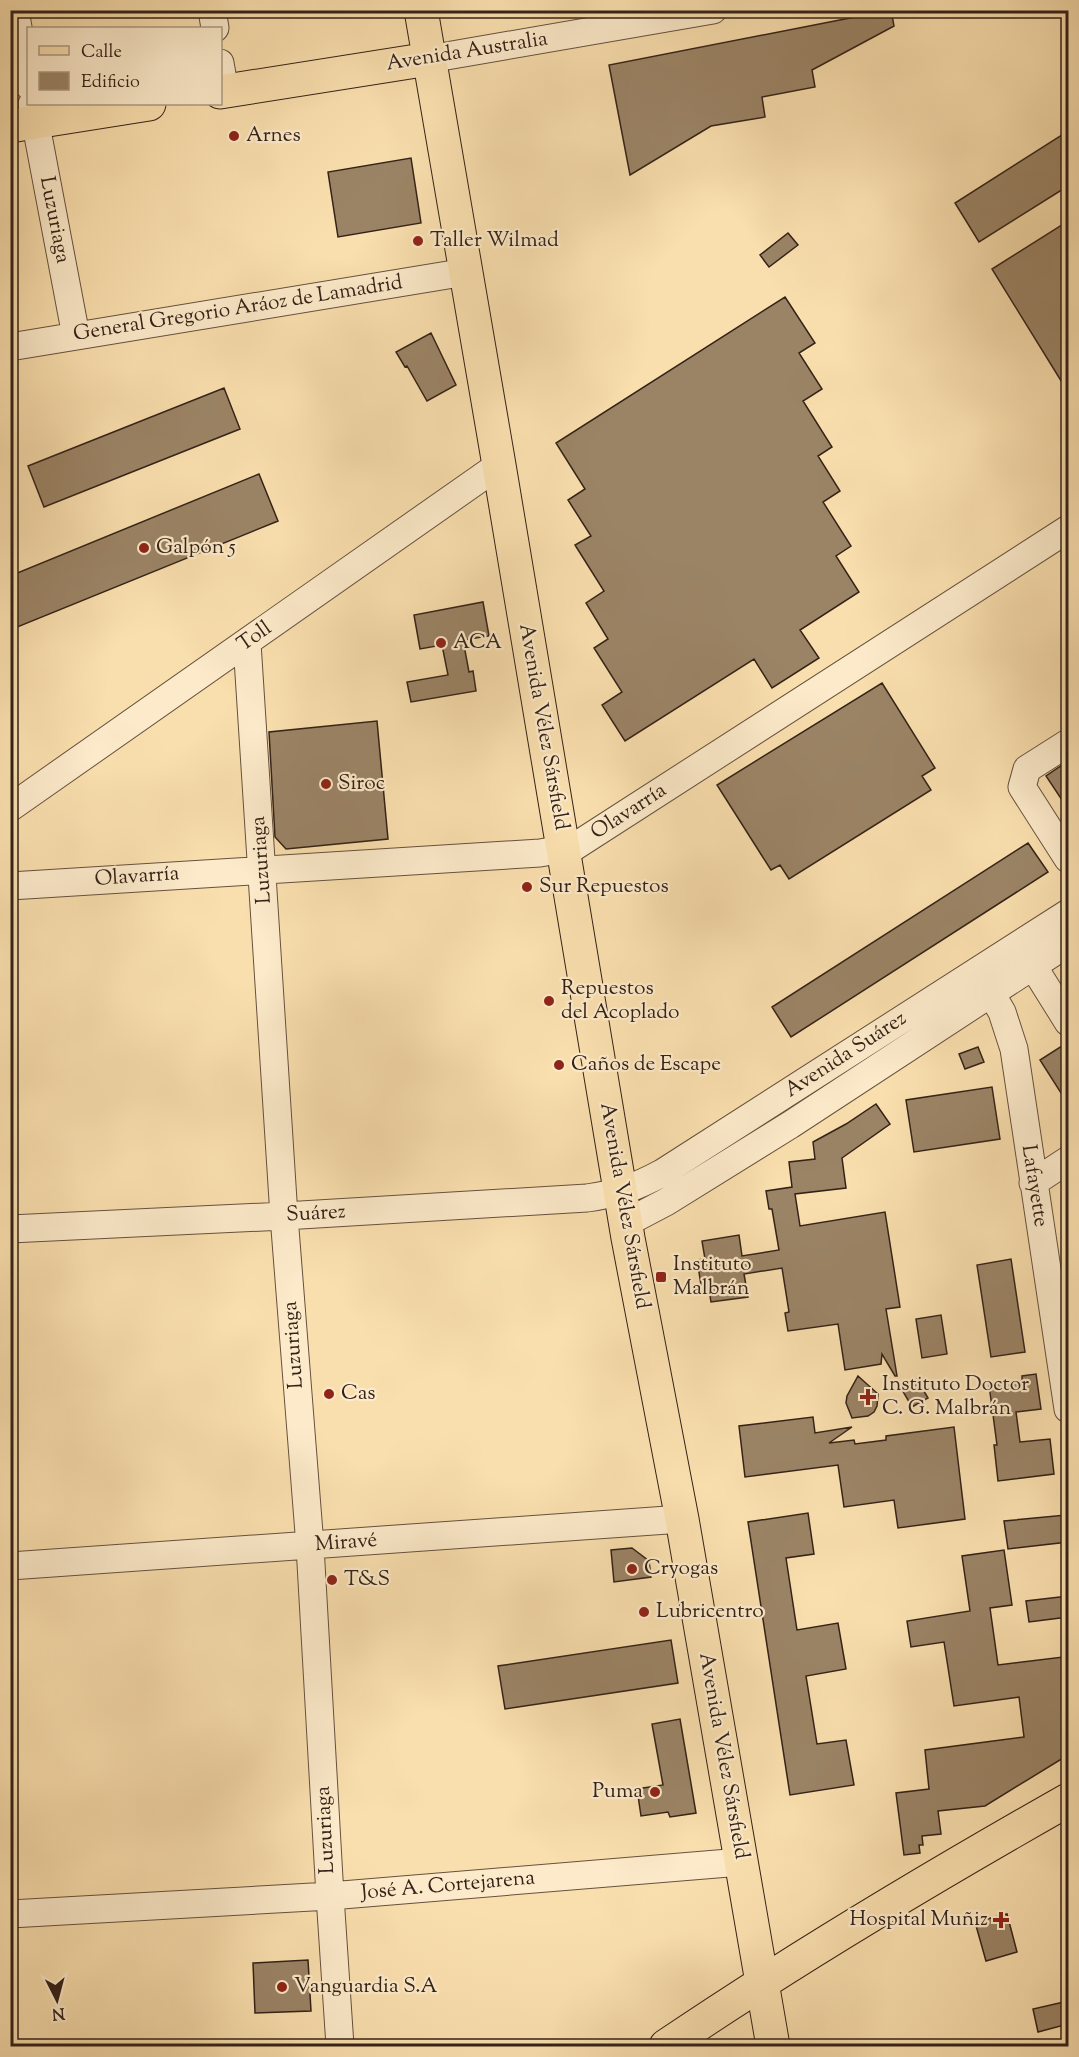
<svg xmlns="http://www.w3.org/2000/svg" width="1079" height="2057" viewBox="0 0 1079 2057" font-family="'Sorts Mill Goudy',serif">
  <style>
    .building { fill: #9b8466; stroke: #342218; stroke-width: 1.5 }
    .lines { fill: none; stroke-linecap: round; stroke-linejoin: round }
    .minor-casing { stroke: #66513e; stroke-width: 29 }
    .major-casing { stroke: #342218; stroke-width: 35 }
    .minor { stroke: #fceaca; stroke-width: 27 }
    .major { stroke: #fadfae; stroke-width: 33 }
    .poi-dot { fill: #8f2418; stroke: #fceaca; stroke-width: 2 }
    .labels { text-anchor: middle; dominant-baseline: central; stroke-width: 4.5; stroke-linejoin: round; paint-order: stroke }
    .street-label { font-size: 21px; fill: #342218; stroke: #fceaca }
    .poi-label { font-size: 21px; fill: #342218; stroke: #fceaca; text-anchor: start }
  </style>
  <rect width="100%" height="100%" fill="#fadfae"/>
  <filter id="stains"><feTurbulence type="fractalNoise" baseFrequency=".00333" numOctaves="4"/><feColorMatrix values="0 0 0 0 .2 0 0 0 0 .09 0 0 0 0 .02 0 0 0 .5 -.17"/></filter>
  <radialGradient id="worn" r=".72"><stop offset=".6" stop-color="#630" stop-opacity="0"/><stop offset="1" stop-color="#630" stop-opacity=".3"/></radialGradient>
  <path class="building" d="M891,10L894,26L812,70L815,87L762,97L765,117L711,126L630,175L609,65Z
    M1068,131V186L979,242L955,203Z
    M411,158L421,223L338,237L328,172Z
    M1068,221V392L992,269Z
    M788,233L798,245L769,267L760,255Z
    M785,297L815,343L799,353L822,389L803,401L832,447L818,456L840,491L823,502L851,546L836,556L859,592L800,630L819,658L772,688L754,659L625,741L602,705L622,692L594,648L608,639L586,603L604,591L575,545L591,536L568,500L585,489L556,443Z
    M431,333L456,385L427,401L407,366L405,367L396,352Z
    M224,388L240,429L44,507L28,466Z
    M259,474L278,521L10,630V576Z
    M483,602L489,636L463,640L469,672L473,671L476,691L411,702L407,682L448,675L442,645L420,649L414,615Z
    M882,683L935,768L922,776L931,790L789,879L780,865L771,870L717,785Z
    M377,721L388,839L286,849L275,837L269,732Z
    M1068,761V809L1046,776Z
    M1028,843L1048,872L791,1037L772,1007Z
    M1068,1042V1104L1040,1060Z
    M978,1047L984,1062L965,1069L959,1054Z
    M992,1087L1000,1139L914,1152L906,1100Z
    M876,1104L890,1124L842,1158L846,1188L795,1194L800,1226L885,1212L900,1307L886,1309L897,1376H895L882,1354L881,1364L845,1370L838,1324L788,1331L785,1313L789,1312L782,1268L744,1274L748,1297L711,1302L709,1290L702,1291L697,1260L705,1259L702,1241L739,1235L742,1256L779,1250L772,1209H769L766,1191L792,1187L789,1162L815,1159L813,1142L846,1124Z
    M1011,1259L1025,1352L991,1357L977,1265Z
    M941,1315L947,1354L922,1358L916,1319Z
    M1036,1374L1041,1409L1016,1412L1020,1442L1050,1439L1054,1474L998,1481L994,1445H997L989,1385L1022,1381V1376Z
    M858,1376L878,1394L877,1406L874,1412L868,1416L852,1418L846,1403L847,1396Z
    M917,1379L928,1398L912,1407L901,1388Z
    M813,1417L815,1433L852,1427L829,1443L854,1440L855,1444L886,1440V1436L954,1427L965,1519L898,1528L894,1500L844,1507L838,1465L745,1477L739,1426Z
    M808,1513L814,1554L786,1558L797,1630L838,1623L846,1669L806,1676L817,1744L846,1740L854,1785L790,1795L748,1522Z
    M1066,1515L1068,1542L1008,1549L1004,1521Z
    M632,1548L649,1561L651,1577L614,1582L611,1550Z
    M1004,1550L1012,1605L990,1608L998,1665L1063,1657L1068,1705V1755L985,1806L938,1811L941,1834L922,1836L923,1845H919L920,1853L904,1855L896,1793L929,1789L925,1750L1024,1737L1019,1697L954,1706L944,1642L911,1647L907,1621L970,1611L962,1556Z
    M1068,1596V1617L1029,1622L1026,1601Z
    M671,1640L678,1683L505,1709L498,1666Z
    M680,1719L696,1813L670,1817L668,1812L641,1816L637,1789L663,1785L652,1724Z
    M1007,1914L1017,1952L986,1961L975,1922Z
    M308,1960L311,2011L255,2013L253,1963Z
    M1064,2002L1068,2024L1038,2032L1033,2009Z"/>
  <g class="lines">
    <g class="minor-casing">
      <path id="minor" d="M15,10L28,85
        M212,10L215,28
        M429,59L713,10
        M220,63L225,91
        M32,104L76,336
        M10,347L466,272
        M247,643L284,1216L310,1546L330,1896L340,2046
        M1068,743L1027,769L1022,787L1068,859
        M10,808L499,465
        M10,886L540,853L574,847L1068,529
        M1033,966L1068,1022
        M982,978L1002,1012L1014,1049L1068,1409
        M1033,1183L1068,1160
        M626,1223L666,1202L790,1125L1068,943
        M10,1229L284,1216L587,1198C617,1194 636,1187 662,1173L1068,913
        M10,1566L682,1519
        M10,1914L330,1896L741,1862"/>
    </g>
    <g class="major-casing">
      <path id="major" d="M421,10L499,465L628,1238L682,1519L773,2046
        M220,92L429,59
        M10,126L149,104
        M666,2046C796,1958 932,1877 1068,1800"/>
    </g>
    <use href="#minor" class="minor"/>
    <use href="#major" class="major"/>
  </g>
  <g class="poi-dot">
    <circle cx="234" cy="136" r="6"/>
    <circle cx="418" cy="241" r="6"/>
    <circle cx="144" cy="548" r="6"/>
    <circle cx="441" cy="643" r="6"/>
    <circle cx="326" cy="784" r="6"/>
    <circle cx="527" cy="887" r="6"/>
    <circle cx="549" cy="1001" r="6"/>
    <circle cx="559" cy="1065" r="6"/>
    <rect x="655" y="1271" width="12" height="12" rx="3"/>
    <circle cx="329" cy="1394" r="6"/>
    <path d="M865 1388h6v6h6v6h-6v6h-6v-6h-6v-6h6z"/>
    <circle cx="632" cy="1569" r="6"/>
    <circle cx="332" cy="1580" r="6"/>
    <circle cx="644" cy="1612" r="6"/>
    <circle cx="655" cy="1792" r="6"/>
    <path d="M998 1911h6v6h6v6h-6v6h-6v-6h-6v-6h6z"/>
    <circle cx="282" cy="1987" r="6"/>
  </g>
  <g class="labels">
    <g class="street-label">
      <text transform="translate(467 52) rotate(-9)">Avenida Australia</text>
      <text transform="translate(54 220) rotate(79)">Luzuriaga</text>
      <text transform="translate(238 309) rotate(-9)">General Gregorio Aráoz de Lamadrid</text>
      <text transform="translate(255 637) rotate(-35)">Toll</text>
      <text transform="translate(543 727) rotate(80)">Avenida Vélez Sársfield</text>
      <text transform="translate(629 812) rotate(-33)">Olavarría</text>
      <text transform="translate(262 860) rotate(-94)">Luzuriaga</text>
      <text transform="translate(137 877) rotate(-4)">Olavarría</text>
      <text transform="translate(846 1055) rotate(-33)">Avenida Suárez</text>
      <text transform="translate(1034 1186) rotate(81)">Lafayette</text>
      <text transform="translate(624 1206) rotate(80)">Avenida Vélez Sársfield</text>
      <text transform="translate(316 1214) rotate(-3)">Suárez</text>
      <text transform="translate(294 1345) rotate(-94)">Luzuriaga</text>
      <text transform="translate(346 1543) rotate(-4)">Miravé</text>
      <text transform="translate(723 1756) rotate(80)">Avenida Vélez Sársfield</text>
      <text transform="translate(326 1830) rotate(-93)">Luzuriaga</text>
      <text transform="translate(448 1886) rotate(-5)">José A. Cortejarena</text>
    </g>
    <g class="poi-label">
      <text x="246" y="136">Arnes</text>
      <text x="430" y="241">Taller Wilmad</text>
      <text x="156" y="548">Galpón 5</text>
      <text x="453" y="643">ACA</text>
      <text x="338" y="784">Siroc</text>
      <text x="539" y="887">Sur Repuestos</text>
      <text x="561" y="989">Repuestos<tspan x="561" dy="24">del Acoplado</tspan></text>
      <text x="571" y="1065">Caños de Escape</text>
      <text x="673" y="1265">Instituto<tspan x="673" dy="24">Malbrán</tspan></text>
      <text x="882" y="1385">Instituto Doctor<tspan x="882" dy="24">C. G. Malbrán</tspan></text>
      <text x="341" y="1394">Cas</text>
      <text x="644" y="1569">Cryogas</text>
      <text x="344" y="1580">T&amp;S</text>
      <text x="656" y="1612">Lubricentro</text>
      <text x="643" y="1792" text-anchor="end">Puma</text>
      <text x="988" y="1920" text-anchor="end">Hospital Muñiz</text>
      <text x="294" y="1987">Vanguardia S.A</text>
    </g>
  </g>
  <rect width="1079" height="2057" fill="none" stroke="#fadfae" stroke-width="36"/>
  <rect x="12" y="12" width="1055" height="2033" fill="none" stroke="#342218" stroke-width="3"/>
  <rect x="18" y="18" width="1043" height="2021" fill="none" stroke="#342218" stroke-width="1.5"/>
  <rect x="27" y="27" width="195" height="78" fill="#fceaca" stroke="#ac9a83" stroke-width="1.5"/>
  <rect x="39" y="46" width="30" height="9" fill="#fadfae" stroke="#ac9a83" stroke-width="1.5"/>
  <text x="81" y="57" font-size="18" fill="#342218">Calle</text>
  <rect x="39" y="72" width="30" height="18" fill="#9b8466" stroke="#ac9a83" stroke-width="1.5"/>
  <text x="81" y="87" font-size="18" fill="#342218">Edificio</text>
  <g transform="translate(57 2000) rotate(174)" stroke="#fceaca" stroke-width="4.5" paint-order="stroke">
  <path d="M0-4.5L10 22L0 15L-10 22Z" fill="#342218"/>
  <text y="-9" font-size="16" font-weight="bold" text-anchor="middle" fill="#342218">N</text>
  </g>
  <rect width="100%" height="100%" filter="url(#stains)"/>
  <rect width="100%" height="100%" fill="url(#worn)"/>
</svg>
